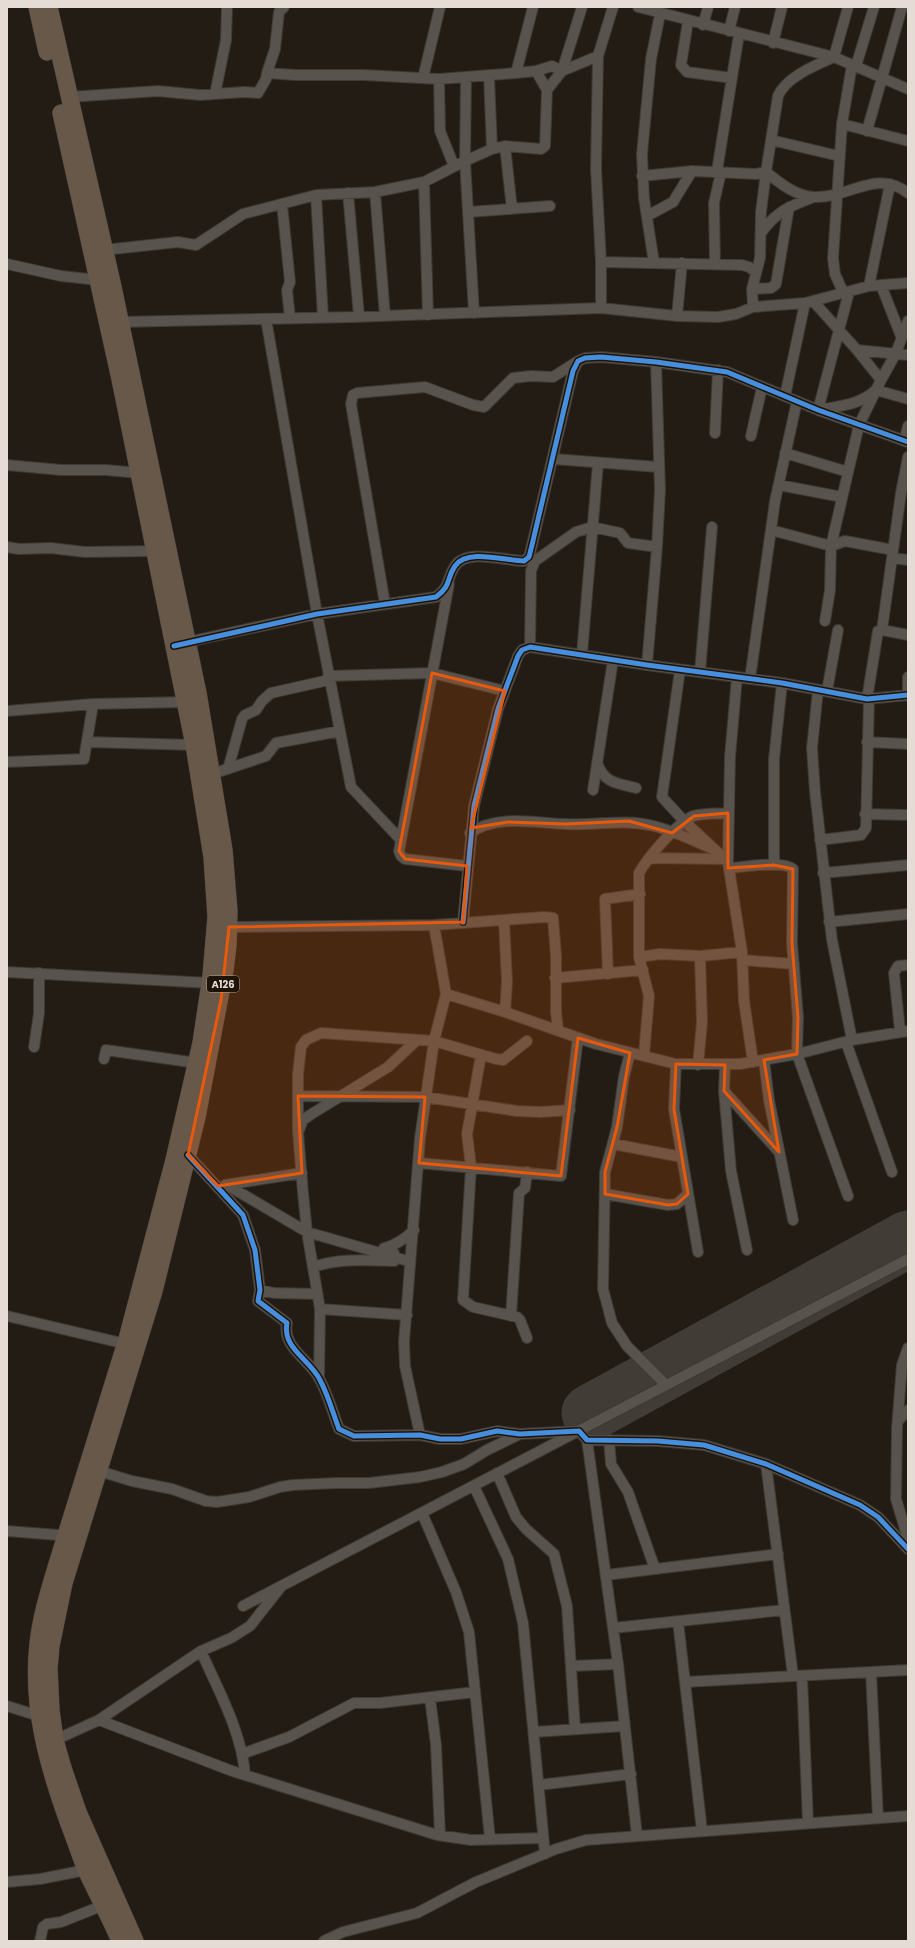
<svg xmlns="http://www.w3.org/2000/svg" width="915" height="1948" viewBox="0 0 915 1948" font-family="Poppins,sans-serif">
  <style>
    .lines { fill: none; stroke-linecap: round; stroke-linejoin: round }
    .runway { stroke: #413c36; stroke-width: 57 }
    .minor-casing { stroke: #3f3934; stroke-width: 12 }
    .trunk-casing { stroke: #3f3934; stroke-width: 18 }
    .minor { stroke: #58534d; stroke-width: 10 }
    .trunk { stroke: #67584a; stroke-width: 17 }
    .cycleway-casing { stroke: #1e1307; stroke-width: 8 }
    .cycleway { stroke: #468fdf; stroke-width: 5 }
    .marked { fill: #e8590c; fill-opacity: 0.2; stroke: #e8590c; stroke-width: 3; stroke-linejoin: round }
    .labels { text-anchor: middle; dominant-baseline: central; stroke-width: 3.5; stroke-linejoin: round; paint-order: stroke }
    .shield { fill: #1e1307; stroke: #a9a097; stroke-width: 1 }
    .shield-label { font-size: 10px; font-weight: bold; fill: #e5ddd5 }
  </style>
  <rect width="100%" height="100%" fill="#221c15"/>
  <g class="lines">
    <path class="runway" d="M590,1413L908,1239"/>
    <g class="minor-casing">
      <path id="minor" d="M638,7L834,57L908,89
        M688,21L681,65L687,72L732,78
        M703,25L708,7
        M729,31L735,7
        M773,43L782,7
        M856,66L874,7
        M562,71L598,56
        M267,73L275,49L279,12L284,7
        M516,73L533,7
        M489,76L492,149
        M466,77L465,161L474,313
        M423,78L440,7
        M439,79L440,131L454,166
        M547,90L562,71L582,7
        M215,94L226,40L227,7
        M69,97L158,91L200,95L244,92L258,93L266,79L267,73L295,75H364L439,79L516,73L536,71L552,66L562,71
        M842,124L908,141
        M867,131L902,7
        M771,140L839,156
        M505,146L512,209
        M717,171L739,34
        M766,172C780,183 795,196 814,197C848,199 876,168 908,193
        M642,176L692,171L756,174L766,172
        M424,182L428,315
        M375,192L385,316
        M348,193L359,316
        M316,195L323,317
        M282,204L290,282L287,290L290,318
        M468,212L550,206
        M647,216L673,202L692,171
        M761,233C777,211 788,207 814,197
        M104,250L178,242L196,245L243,214L316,195L375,192L424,182L465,161L492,149L505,146L541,149L545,146L547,90L536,71
        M601,262L742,265L749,267L756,272
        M654,263L644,198L642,154L651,59L660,14
        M7,264L61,276L98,280
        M715,264L714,203L721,172
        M881,285L901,336
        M869,286L890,184
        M752,289L771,288L776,284L789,207
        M849,292L818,410C840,406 860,405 876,390L908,399
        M844,294L835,274L833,258L842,124L852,65
        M813,301L857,350L881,380
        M753,307L752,289L760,258L761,212L766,172L778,96C786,77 816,65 834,57L848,7
        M601,308V262L596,169L598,56L613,7
        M677,316L682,263
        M266,319L317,614L351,787L401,840
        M120,322L353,317L601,308L677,316L718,317L736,314L753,307L805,303L869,286L908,283
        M857,350L908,355
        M785,396L805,303
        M715,433L718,370
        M751,436L762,387
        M904,441L908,426
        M785,453L848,472
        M554,459L658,467
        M7,465L61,470H106L139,473
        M779,485L842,497
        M771,530L831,546L830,590L825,621
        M7,547L19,549L51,548L85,552L154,551
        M893,550L845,541L831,546L859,425L881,380L896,353L908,321
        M892,558L908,560
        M449,584L399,851L401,856L405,859L467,866
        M385,604L351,404L353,395L357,393L425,387L473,405L484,407L513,378L531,376L553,377L578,361
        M882,630L901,493L908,457
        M183,643L317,614L436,597C452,585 446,579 455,566C467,548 506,561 524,561L529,557L532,545L573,371L578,361L585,358L601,357L656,362L727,372L818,410L908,442
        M530,647L531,571L535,561L576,532L592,527L620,533L628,543L657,547
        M582,654L598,463
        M647,665L657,547L660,490L656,362
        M680,670L662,797L685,822L728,862
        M700,672L712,527
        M328,676L432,673L505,691
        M737,677L730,757L728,862L742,952L744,1001L753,1062
        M750,679L775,501L797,401
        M818,690L812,748L815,792L832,940L852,1040
        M827,691L838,630
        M908,696V677
        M867,699L878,631L882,630L908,635
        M7,711L93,704
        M88,742L194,745
        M867,742L908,744
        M7,762L84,759L93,704L185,702
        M597,763C605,784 617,783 636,788
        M228,769L242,719L245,715L256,710L262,701L271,693L329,680
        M212,774L266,756L276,743L340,731
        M593,790L613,660
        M865,814L908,815
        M470,833C497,814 535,823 565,824C597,826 622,818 654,826C674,831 694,841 713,849
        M820,840L861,835L866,828L869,698
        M648,860L653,858L724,859
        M774,865V759L782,683
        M730,868C744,867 783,860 793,869L792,943L798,1017L797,1054L848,1196
        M823,873L908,865
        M504,920L507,982L505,1012
        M463,922L474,806L498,709L518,656L522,650L530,647L647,665L782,683L867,699L908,695
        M829,922L908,914
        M229,927L434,925L544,917L553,918L556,956V1012L558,1030
        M639,957L660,954L700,956L742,952
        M743,960L794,964
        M7,972L210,983
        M608,974L605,899L640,894
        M555,978L643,970
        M446,994L505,1012L596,1044L676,1064H740L797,1054L852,1040L908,1031
        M900,1031L894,973L898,966L908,965
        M846,1042L892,1172
        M34,1047L39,1013V973
        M630,1053L624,1076L617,1127L605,1172L603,1289L612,1323L627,1346L666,1385
        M481,1055L467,1134L471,1167L463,1300L473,1307L517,1317L520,1320L527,1338
        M644,1055L649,996L639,957V873C648,857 676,824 693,816C703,813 718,814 728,813
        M104,1059L106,1050L197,1063
        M764,1060L769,1100L793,1220
        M676,1064L674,1109L698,1252
        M698,1065L702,1022L700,956
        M725,1065L724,1091L779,1152
        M724,1091L731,1171L747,1250
        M298,1096L425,1097L517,1111L540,1112L570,1110
        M299,1130L303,1120L310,1115L388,1067L417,1040
        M613,1144L682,1157
        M188,1155L243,1215L255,1250L260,1290L258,1301L287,1323C282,1349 310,1359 320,1380C328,1395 333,1413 339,1429L354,1436L420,1435L440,1439H461L497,1431L520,1434L579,1431L587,1440L658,1441L704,1445L766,1464L860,1505L878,1517L908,1549
        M419,1163L561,1176L578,1038
        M225,1185L302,1173
        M227,1185L307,1232L408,1261
        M605,1194L668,1205L677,1204L688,1194
        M394,1253L384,1248C396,1245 405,1239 414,1230
        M313,1267C339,1258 366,1260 394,1261
        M260,1290L274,1293L317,1294
        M320,1309L407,1315
        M7,1316L126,1344
        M511,1316L519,1193L525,1188L527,1172
        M908,1348L902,1365L897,1428L896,1499L908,1539
        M319,1378L320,1309L307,1232L303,1193L298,1131V1074L301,1047L306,1040L321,1033L434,1041L496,1059L503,1060L527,1041
        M898,1421L908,1410
        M420,1435L405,1366L404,1342L420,1138L434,1041L446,994L434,925
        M587,1440L618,1664L637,1836
        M609,1440L611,1464L628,1492L655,1569
        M766,1464L793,1676
        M99,1471L132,1481L172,1489L206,1501L217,1502L249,1497L280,1487L293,1485L336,1483H369L420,1477L442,1472L464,1464L487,1450L520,1434
        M497,1473L516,1517L526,1529L554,1554L567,1606L575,1729
        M474,1486L508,1559L523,1623L545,1854
        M422,1513L456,1592L469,1632L490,1839
        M7,1531L71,1536
        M606,1575L778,1554
        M243,1606L908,1259
        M678,1621L702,1831
        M613,1628L784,1610
        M201,1651C218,1690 242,1732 245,1775
        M572,1666L618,1664
        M871,1672L878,1818
        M802,1676L808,1823
        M685,1682L908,1670
        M430,1698L436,1745L440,1835
        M7,1706L39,1716
        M99,1720L232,1771L437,1835L471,1840L543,1838
        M534,1732L625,1726
        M55,1740L99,1720L201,1651L231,1638L250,1626L280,1588
        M242,1754L289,1737L354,1703H380L475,1692
        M539,1785L631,1774
        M7,1882L40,1879L86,1870
        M40,1941L43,1927L47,1924L61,1922L104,1905
        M324,1941L343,1932L417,1913L476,1882L556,1849L586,1840L908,1816"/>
    </g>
    <g class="trunk-casing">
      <path id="trunk" d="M37,7L47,52
        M49,7L113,287L198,693L224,850L229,911L228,945L225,970L197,1117L154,1291L64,1583L51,1646L49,1668L51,1710L55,1740L63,1768L78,1812L135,1941
        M61,113L120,379L194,745L212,857L216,917L211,976L201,1043L174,1160L127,1339L58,1561C50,1588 41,1615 38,1644C31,1707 48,1766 69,1824C75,1839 80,1855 86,1870C97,1894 110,1917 120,1941"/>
    </g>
    <use href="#minor" class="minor"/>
    <use href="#trunk" class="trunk"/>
    <g class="cycleway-casing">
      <path id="cycleway" d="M174,646L317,614L436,597C452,585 446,579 455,566C467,548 506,561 524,561L529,557L532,545L573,371L578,361L585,358L601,357L656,362L727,372L818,410L908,442
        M463,922L474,806L498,709L518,656L522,650L530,647L647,665L782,683L867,699L908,695
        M188,1155L243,1215L255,1250L260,1290L258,1301L287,1323C282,1349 310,1359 320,1380C328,1395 333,1413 339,1429L354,1436L420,1435L440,1439H461L497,1431L520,1434L579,1431L587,1440L658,1441L704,1445L766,1464L860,1505L878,1517L908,1549"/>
    </g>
    <use href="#cycleway" class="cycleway"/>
  </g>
  <path class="marked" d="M432,673L505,691L471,828L508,822L566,824L629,821L672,833L694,816L728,813V868L774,865L793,869L792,943L798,1017L797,1054L764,1060L779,1152L724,1091L725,1065L676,1064L674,1109L688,1194L677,1204L668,1205L605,1194V1172L617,1127L630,1053L578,1038L561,1176L419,1163L425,1097L298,1096L302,1173L218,1186L188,1155L221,1000L229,927L463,922L467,866L405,859L399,851Z"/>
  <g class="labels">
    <rect class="shield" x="207" y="976" width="32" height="16" rx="3"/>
    <g class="shield-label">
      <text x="223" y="984">A126</text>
    </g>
  </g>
  <rect width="915" height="1948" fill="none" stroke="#e5ddd5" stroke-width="16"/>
</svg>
